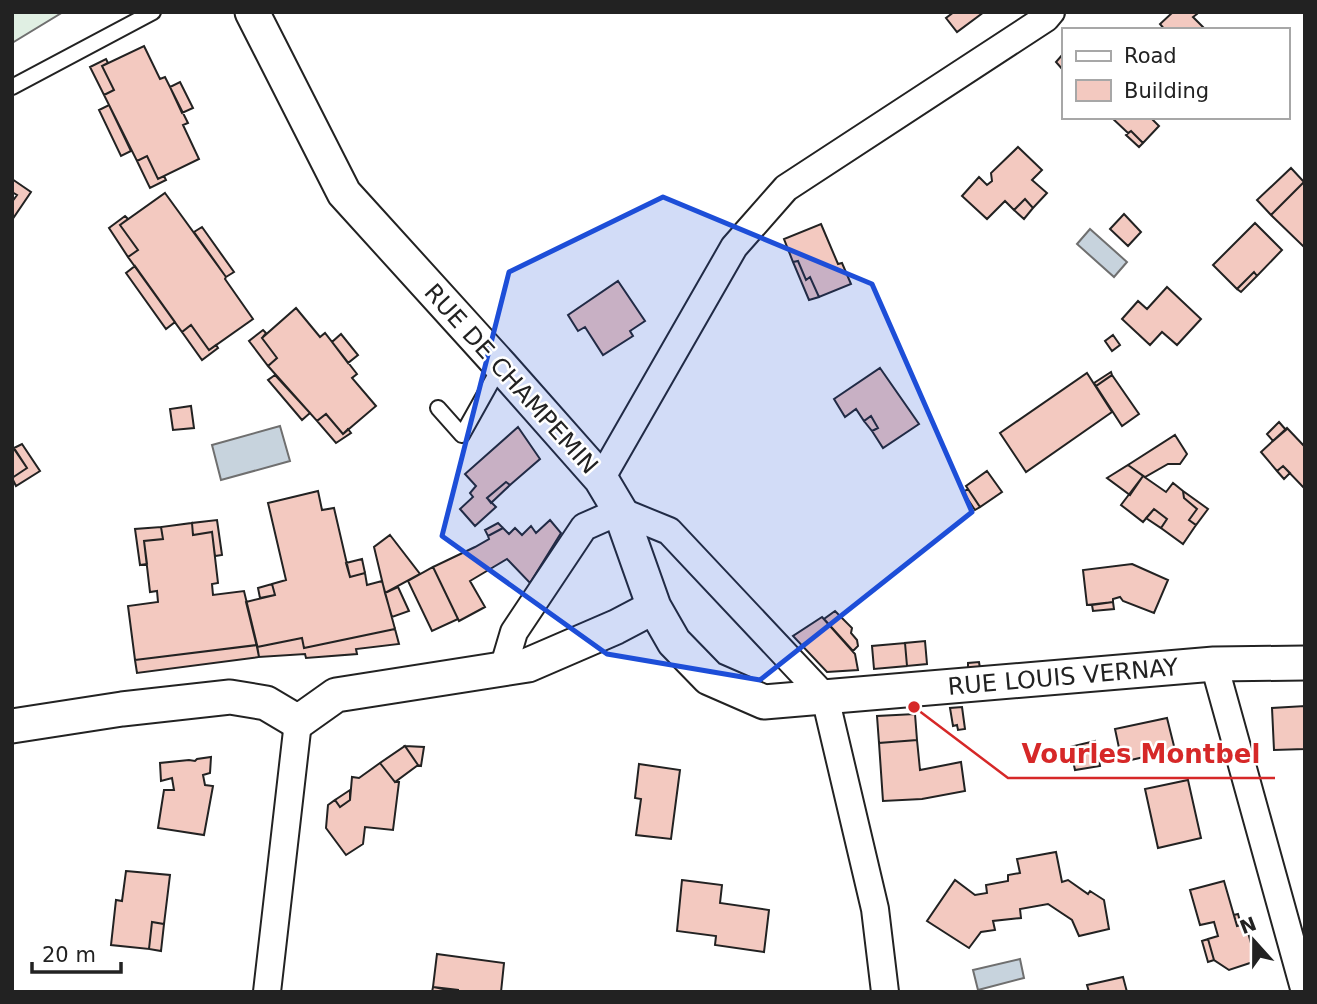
<svg xmlns="http://www.w3.org/2000/svg" width="1317" height="1004" viewBox="0 0 1317 1004" font-family="'DejaVu Sans',sans-serif">
  <style>
    .green { fill: #e0efe3; stroke: #6f6f6f; stroke-width: 2 }
    .water { fill: #c7d3dd; stroke: #6f6f6f; stroke-width: 2 }
    .building { fill: #f3c9c0; stroke: #222; stroke-width: 2 }
    .lines { fill: none; stroke-linecap: round; stroke-linejoin: round }
    .service-casing { stroke: #222; stroke-width: 18 }
    .minor-casing { stroke: #222; stroke-width: 30 }
    .tertiary-casing { stroke: #222; stroke-width: 37 }
    .service { stroke: #fff; stroke-width: 14 }
    .minor { stroke: #fff; stroke-width: 26 }
    .tertiary { stroke: #fff; stroke-width: 33 }
    .marked { fill: #1d4ed8; fill-opacity: 0.2; stroke: #1d4ed8; stroke-width: 5; stroke-linejoin: round }
    .labels { text-anchor: middle; dominant-baseline: central; stroke-width: 5; stroke-linejoin: round; paint-order: stroke }
    .street-label { font-size: 24px; fill: #222; stroke: #fff }
    .leader { fill: none; stroke: #d62828; stroke-width: 2.5 }
    .callout-dot { fill: #d62828; stroke: #fff; stroke-width: 2.5 }
    .callout-label { font-size: 26px; text-anchor: middle; font-weight: bold; fill: #d62828; stroke: #fff; stroke-width: 5; stroke-linejoin: round; paint-order: stroke }
  </style>
  <rect width="100%" height="100%" fill="#fff"/>
  <path class="green" d="M12,12H63L12,43Z"/>
  <path class="water" d="M1090,229L1127,262L1114,277L1077,244Z
    M280,426L290,461L221,480L212,445Z
    M1020,959L1024,978L978,990L973,970Z"/>
  <path class="building" d="M954,12H984L957,32L946,18Z
    M1173,12H1196L1197,14L1193,17L1206,30H1165L1160,24Z
    M144,46L160,79L165,77L188,123L183,125L199,159L158,179L147,156L137,161L104,95L114,90L102,66Z
    M1063,54V70L1056,62Z
    M106,59L108,63L102,66L114,90L104,95L90,67Z
    M180,82L193,108L182,113L170,87Z
    M109,105L131,151L121,156L99,110Z
    M1111,117H1150L1159,126L1143,143L1131,131L1128,133Z
    M1131,131L1143,143L1139,147L1126,135Z
    M1018,147L1042,170L1032,180L1047,193L1033,208L1025,199L1014,210L1005,201L987,219L962,196L979,177L987,185L992,181L991,173Z
    M147,156L158,179L164,176L166,180L150,188L137,161Z
    M1291,168L1304,182L1271,215L1257,200Z
    M12,179L31,192L12,220V202L17,195L12,192Z
    M1305,181V248L1271,215Z
    M165,193L226,277L225,279L253,319L209,350L191,325L182,332L128,257L138,250L120,225Z
    M1025,199L1033,208L1024,219L1014,210Z
    M1124,214L1141,232L1128,246L1110,229Z
    M125,216L128,219L120,225L138,250L128,257L109,228Z
    M1255,223L1282,250L1257,276L1254,272L1237,289L1213,265Z
    M821,224L838,264L842,263L851,284L819,297L810,277L806,280L798,261L793,262L784,239Z
    M202,227L234,272L226,277L194,232Z
    M798,261L806,280L810,277L819,297L809,300L793,262Z
    M135,266L175,322L166,329L126,273Z
    M1254,272L1257,276L1241,292L1237,289Z
    M618,281L645,321L630,331L633,336L603,355L585,327L578,331L568,315Z
    M1167,287L1201,319L1177,345L1162,332L1150,345L1122,319L1138,301L1147,309Z
    M296,308L320,337L325,333L357,374L352,378L376,406L343,434L326,414L317,421L268,366L277,358L262,338Z
    M191,325L209,350L216,345L218,348L202,360L182,332Z
    M263,330L266,333L262,338L277,358L268,366L249,341Z
    M341,334L358,355L348,363L332,342Z
    M1113,335L1120,345L1112,351L1105,341Z
    M880,368L919,424L883,448L872,431L878,428L871,416L864,421L856,409L845,417L834,399Z
    M1111,372L1112,375L1096,386L1094,383Z
    M1087,373L1112,412L1026,472L1000,433Z
    M275,375L310,413L302,420L268,380Z
    M1112,375L1139,414L1122,426L1096,386Z
    M191,406L194,428L173,430L170,409Z
    M326,414L343,434L348,429L351,433L336,443L317,421Z
    M871,416L878,428L872,431L864,421Z
    M1279,422L1286,430L1273,441L1267,434Z
    M518,427L540,459L510,485L506,482L487,498L496,507L475,526L460,509L473,497L470,493L476,486L465,474Z
    M1287,428L1305,447V489L1283,466L1277,471L1261,452Z
    M1175,435L1187,454L1180,464H1168L1145,477L1128,465Z
    M22,444L40,471L16,486L12,478L27,468L14,448Z
    M12,446L27,468L12,478Z
    M1128,465L1143,476L1130,495L1107,478Z
    M1283,466L1290,473L1284,479L1277,471Z
    M987,471L1002,492L980,507L966,486Z
    M1143,476L1166,492L1173,483L1183,491L1184,498L1197,509L1189,520L1196,525L1183,544L1161,528L1167,519L1154,509L1143,522L1121,505Z
    M506,482L510,485L491,503L487,498Z
    M968,489L980,507L975,510L963,492Z
    M318,491L322,510L334,508L350,577L365,573L367,585L382,581L395,629L304,648L302,638L257,647L246,602L275,595L272,584L286,580L268,503Z
    M1183,491L1208,509L1196,525L1189,520L1197,509L1184,498Z
    M1154,509L1167,519L1161,528L1146,518Z
    M217,520L222,555L215,556L212,532L193,535L192,523Z
    M550,520L561,533L530,583L507,559L470,581L485,607L459,621L433,567L475,547L489,539L488,536L503,528L509,534L515,528L522,535L531,526L536,533Z
    M192,523L193,535L212,532L218,583L212,584L213,595L244,591L257,645L135,660L128,606L158,602L157,591L150,592L144,541L163,539L161,527Z
    M498,523L503,528L488,536L485,530Z
    M161,527L163,539L144,541L147,564L140,565L135,529Z
    M390,535L420,574L385,593L374,547Z
    M362,559L365,573L350,577L346,563Z
    M1132,564L1168,580L1154,613L1123,601L1120,597L1113,599V602L1087,605L1083,570Z
    M433,567L458,619L432,631L408,581Z
    M272,584L275,595L260,598L258,588Z
    M398,587L409,611L392,617L385,593Z
    M1113,602L1114,609L1093,611L1092,605Z
    M835,611L852,628L851,633L857,640L858,646L853,651L824,619Z
    M822,617L855,654L858,670L827,672L793,636Z
    M395,629L399,644L356,649L357,654L306,658L305,654L259,657L257,647L302,638L304,648Z
    M925,641L927,664L907,666L905,643Z
    M905,643L907,666L874,669L872,646Z
    M257,645L259,657L137,673L135,660Z
    M979,662L980,668L968,669V663Z
    M1305,706V749L1274,750L1272,708Z
    M962,707L965,729L958,730L957,725L953,726L950,708Z
    M915,714L917,740L879,743L877,716Z
    M1167,718L1175,750L1122,762L1115,729Z
    M917,740L920,770L961,762L965,791L922,799L883,801L879,743Z
    M1095,741L1100,766L1075,770L1070,747Z
    M405,746L424,747L421,766L418,765Z
    M405,746L418,765L395,782L380,763Z
    M211,757L210,773L203,775L205,785L213,786L204,835L158,828L164,790H174L172,778L161,781L160,763L189,760L195,761L197,759Z
    M380,763L395,782H399L393,830L365,827L363,844L346,855L326,828L328,805L335,800L340,807L350,800L352,777L359,778Z
    M639,764L680,770L671,839L636,835L641,799L635,798Z
    M1188,780L1201,838L1158,848L1145,789Z
    M350,790V800L340,807L335,800Z
    M1056,852L1062,882L1068,880L1088,894L1090,891L1104,900L1109,929L1079,936L1072,920L1048,904L1020,909L1021,918L993,921L995,930L981,932L969,948L927,921L955,880L975,895L987,893L986,885L1008,881V875L1020,873L1017,859Z
    M126,871L170,875L164,924L152,922L149,949L111,945L116,900L122,901Z
    M682,880L722,885L720,903L769,910L764,952L715,945L716,936L677,931Z
    M1224,881L1237,926L1241,925L1243,930L1247,929L1256,961L1229,970L1214,960L1208,939L1218,936L1214,922L1200,925L1190,890Z
    M1238,914L1241,925L1237,926L1234,915Z
    M152,922L164,924L161,951L149,949Z
    M1208,939L1214,960L1208,962L1202,941Z
    M437,954L504,963L501,992H458L433,987Z
    M1123,977L1127,992H1089L1087,985Z
    M433,987L458,990V992H432Z"/>
  <g class="lines">
    <g class="service-casing">
      <path id="service" d="M12,87L153,12
        M438,408L462,435L500,367"/>
    </g>
    <g class="minor-casing">
      <path id="minor" d="M601,479L734,247L786,188L1046,18L1051,12
        M1214,664L1305,992
        M503,669L514,632L584,527L620,511L669,531L825,697L875,909L885,992
        M267,992L298,722"/>
    </g>
    <g class="tertiary-casing">
      <path id="tertiary" d="M252,12L344,193L501,366L601,479L620,511L654,607L674,642L709,678L764,702L1214,664L1305,663
        M12,726L122,709L230,697L266,703L298,722L336,695L528,665L616,627L654,607"/>
    </g>
    <use href="#service" class="service"/>
    <use href="#minor" class="minor"/>
    <use href="#tertiary" class="tertiary"/>
  </g>
  <path class="marked" d="M663,197L872,284L972,512L760,680L607,654L442,536L509,272Z"/>
  <g class="labels">
    <g class="street-label">
      <text transform="translate(511 379) rotate(48)">RUE DE CHAMPEMIN</text>
      <text transform="translate(1063 677) rotate(-5)">RUE LOUIS VERNAY</text>
    </g>
  </g>
  <path class="leader" d="M914 707L1008 778H1275"/>
  <circle class="callout-dot" cx="914" cy="707" r="7"/>
  <g class="callout-label">
    <text x="1141" y="763">Vourles Montbel</text>
  </g>
  <rect width="1317" height="1004" fill="none" stroke="#222222" stroke-width="28"/>
  <rect x="1062" y="28" width="228" height="91" fill="#ffffff" stroke="#a7a7a7" stroke-width="2"/>
  <rect x="1076" y="51" width="35" height="10" fill="#ffffff" stroke="#a7a7a7" stroke-width="2"/>
  <text x="1124" y="63" font-size="21" fill="#222222">Road</text>
  <rect x="1076" y="80" width="35" height="21" fill="#f3c9c0" stroke="#a7a7a7" stroke-width="2"/>
  <text x="1124" y="98" font-size="21" fill="#222222">Building</text>
  <g transform="translate(1254 941) rotate(339)" stroke="#ffffff" stroke-width="5" paint-order="stroke">
  <path d="M0-5L12 26L0 18L-12 26Z" fill="#222222"/>
  <text y="-10" font-size="19" font-weight="bold" text-anchor="middle" fill="#222222">N</text>
  </g>
  <path d="M32 962v10h89v-10" fill="none" stroke="#222222" stroke-width="3.5"/>
  <text x="42" y="962" font-size="21" fill="#222222" stroke="#ffffff" stroke-width="5" paint-order="stroke">20 m</text>
</svg>
